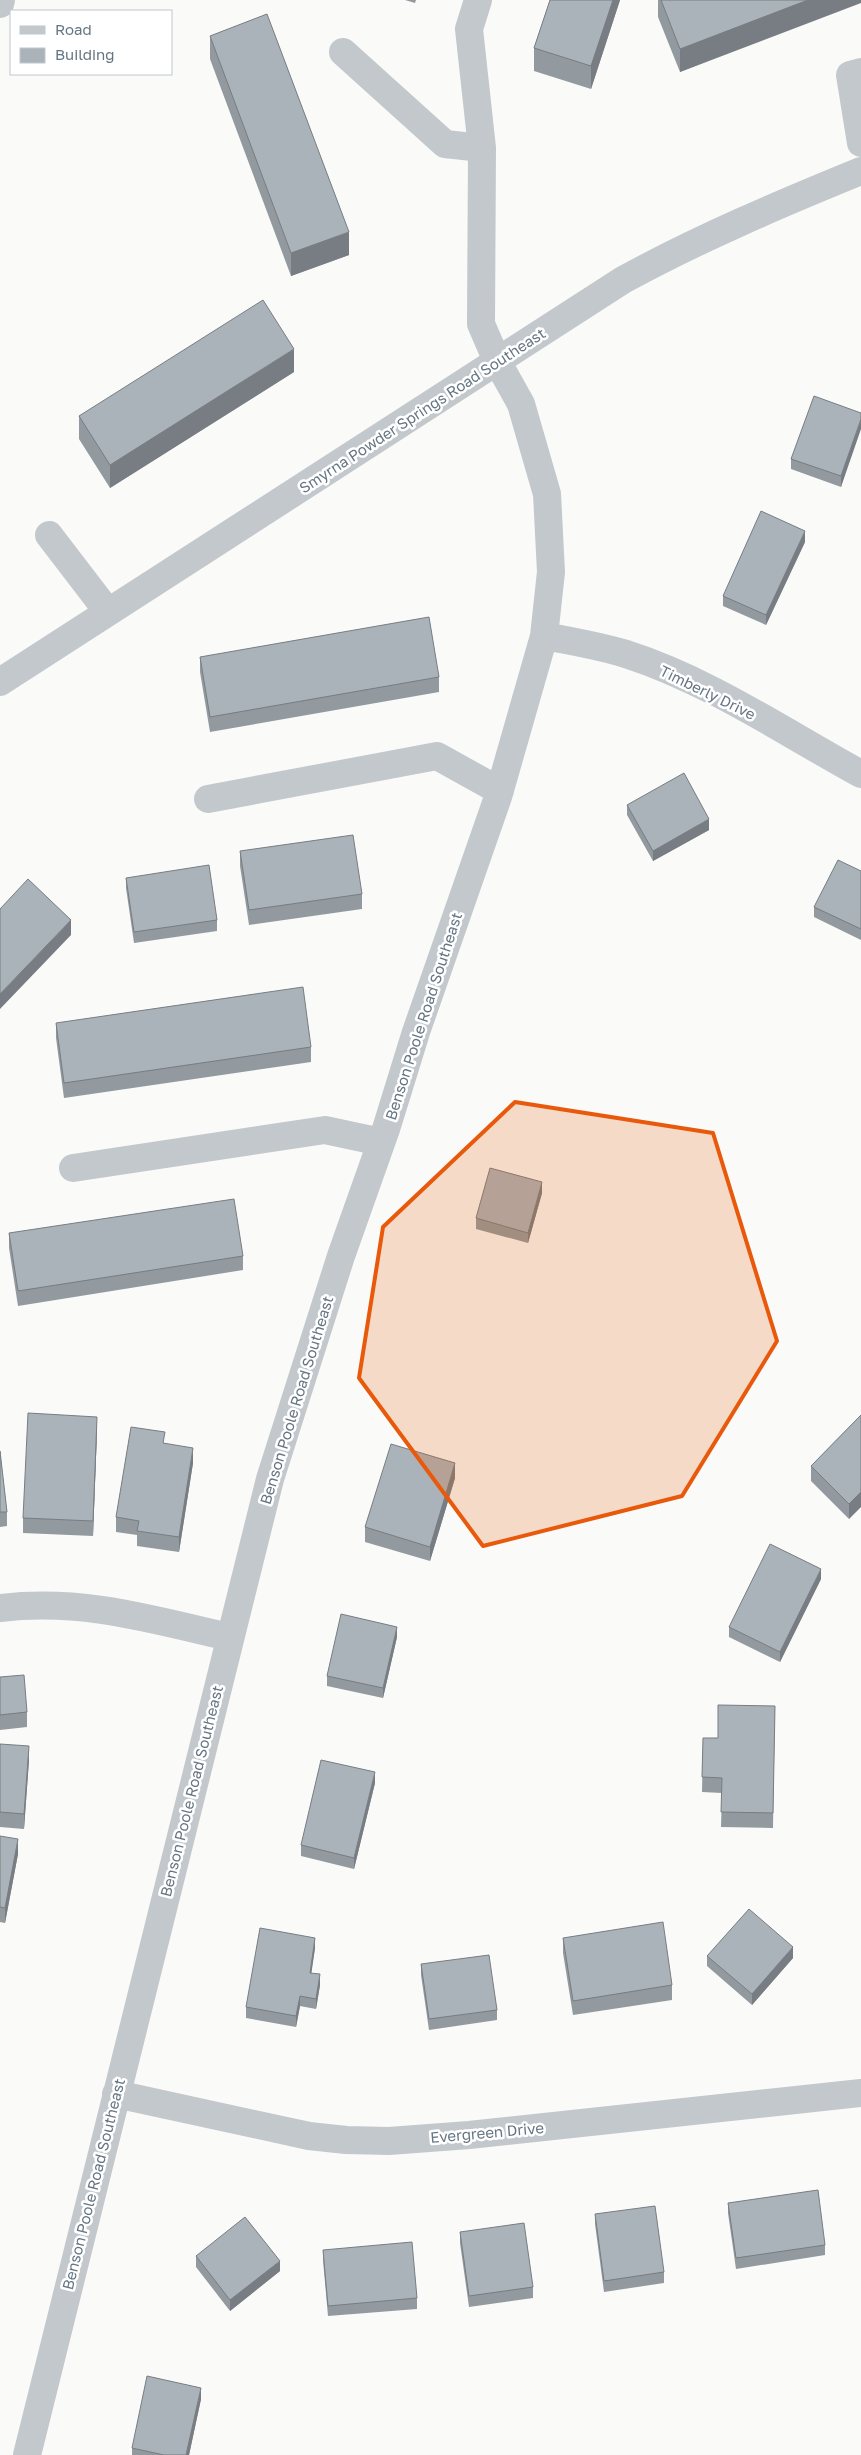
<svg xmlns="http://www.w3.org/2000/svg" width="861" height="2455" viewBox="0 0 861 2455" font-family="'Golos Text',sans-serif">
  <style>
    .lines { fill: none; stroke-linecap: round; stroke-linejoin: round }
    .minor { stroke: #c3c8cc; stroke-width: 28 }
    .wall { fill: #929a9f }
    .shaded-wall { fill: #777d82 }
    .building { fill: #aab3b9; stroke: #777d82 }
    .marked { fill: #e8590c; fill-opacity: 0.2; stroke: #e8590c; stroke-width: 4; stroke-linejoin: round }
    .labels { text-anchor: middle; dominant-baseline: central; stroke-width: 5; stroke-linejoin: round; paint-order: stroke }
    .street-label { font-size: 15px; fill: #657683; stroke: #fff }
  </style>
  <rect width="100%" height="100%" fill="#fafaf8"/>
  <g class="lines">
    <path class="minor" d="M0,4L1,0
      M343,52L445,144L482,148
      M861,72L850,75L861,143
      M49,535L108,612
      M544,636C572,641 600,646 626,654C710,681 784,732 861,774
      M0,682L623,280C700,238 780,204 861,171
      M208,799L437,756L500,791
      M73,1168L325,1130L381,1142
      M0,1608C81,1598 151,1619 229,1637
      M116,2094L309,2136L346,2140L389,2141L469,2135L861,2093
      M27,2455L270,1479L341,1256L386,1129L416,1032L498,797L544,636L551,572L547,494L521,404L497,361L481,324L482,148L469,29L478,0"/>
  </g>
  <path class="wall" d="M405,0H416L415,3Z
    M550,0H620L591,89L534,71V48Z
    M658,0H861L680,72L658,17Z
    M210,36L349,255L291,276L210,59Z
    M294,372L110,488L79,439V416Z
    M861,413L841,487L791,469V459Z
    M805,542L766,625L723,606V596Z
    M200,657L439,677V692L210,732L200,672Z
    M627,805L709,830L653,861L627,815Z
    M240,851L362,894V909L249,925L240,866Z
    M861,871V940L814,917V907Z
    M126,878L217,920V931L134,943L126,888Z
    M56,1023L311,1047V1062L64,1098L56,1038Z
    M542,1193L528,1243L476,1229V1218Z
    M9,1233L243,1256V1270L18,1306L9,1248Z
    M861,1415L849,1519L811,1481V1466Z
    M97,1431L93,1536L23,1533V1518Z
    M165,1443L193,1463L179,1552L137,1546V1535L116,1532V1517Z
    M0,1451L7,1512V1526L0,1527Z
    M455,1478L430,1561L365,1542V1527Z
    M821,1579L780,1662L729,1637V1627Z
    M397,1637L383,1698L327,1686V1676Z
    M0,1677L27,1712V1727L0,1730Z
    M775,1706L773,1828L721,1827L722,1793L702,1792L703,1738H718Z
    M0,1744L29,1760L24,1829L0,1827Z
    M375,1783L354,1869L301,1856V1845Z
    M0,1836L18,1854L5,1923L0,1922Z
    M563,1938L672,1985V2000L573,2015L563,1953Z
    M315,1948L311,1973L320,1985L316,2009L300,2006L296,2027L246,2018V2007Z
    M707,1956L793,1958L752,2005L707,1966Z
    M421,1964L497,2010V2020L429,2030L421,1975Z
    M728,2203L825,2245V2255L736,2269L728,2213Z
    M595,2214L664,2272V2283L604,2292L595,2224Z
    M460,2232L533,2287V2298L469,2307L460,2243Z
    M323,2250L417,2298V2309L328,2316L323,2260Z
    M196,2256L280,2271L230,2311L196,2267Z
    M201,2399L189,2455H132V2448Z"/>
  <path class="shaded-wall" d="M613,0H620L591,89V66Z
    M808,0H861V3L680,72V49Z
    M349,232V255L291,276V253Z
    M294,349V372L110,488V465Z
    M861,419V429L841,487V476Z
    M805,531V542L766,625V615Z
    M709,819V830L653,861V851Z
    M71,920V935L0,1009V994Z
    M542,1182V1193L528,1243V1233Z
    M97,1417V1431L93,1536V1521Z
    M193,1448V1463L179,1552V1537Z
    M455,1463V1478L430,1561V1547Z
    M861,1492V1507L849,1519V1504Z
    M821,1569V1579L780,1662V1652Z
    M397,1627V1637L383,1698V1688Z
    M29,1746V1760L24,1829V1814Z
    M375,1772V1783L354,1869V1858Z
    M18,1839V1854L5,1923V1908Z
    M315,1938V1948L310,1983V1973Z
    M793,1947V1958L752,2005V1994Z
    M320,1974V1985L316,2009V1999Z
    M300,1996V2006L296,2027V2016Z
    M280,2261V2271L230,2311V2300Z
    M201,2388V2399L189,2455H186Z"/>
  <path class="building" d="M550,0H613L591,66L534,48Z
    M661,0H808L680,49Z
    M267,14L349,232L291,253L210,36Z
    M263,300L294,349L110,465L79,416Z
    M814,396L861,413V419L841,476L791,459Z
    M761,511L805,531L766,615L723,596Z
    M429,617L439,677L210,717L200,657Z
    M684,773L709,819L653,851L627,805Z
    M353,835L362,894L249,910L240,851Z
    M838,860L861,871V929L814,907Z
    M209,865L217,920L134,932L126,878Z
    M28,879L71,920L0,994V909Z
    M303,987L311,1047L64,1083L56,1023Z
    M490,1168L542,1182L528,1233L476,1218Z
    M234,1199L243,1256L18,1291L9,1233Z
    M28,1413L97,1417L93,1521L23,1518Z
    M861,1415V1492L849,1504L811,1466Z
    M131,1427L165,1432L163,1443L193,1448L179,1537L137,1531L139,1521L116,1517Z
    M391,1444L455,1463L430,1547L365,1527Z
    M0,1451L7,1512H0Z
    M770,1544L821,1569L780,1652L729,1627Z
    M341,1614L397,1627L383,1688L327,1676Z
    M24,1675L27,1712L0,1715V1677Z
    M718,1705L775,1706L773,1813L721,1812L722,1778L702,1777L703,1738H718Z
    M0,1744L29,1746L24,1814L0,1812Z
    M321,1760L375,1772L354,1858L301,1845Z
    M0,1836L18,1839L5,1908L0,1907Z
    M749,1909L793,1947L752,1994L707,1956Z
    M663,1922L672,1985L573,2001L563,1938Z
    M260,1928L315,1938L310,1973L320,1974L316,1999L300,1996L296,2016L246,2007Z
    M489,1955L497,2010L429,2019L421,1964Z
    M818,2190L825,2245L736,2258L728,2203Z
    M655,2206L664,2272L604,2281L595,2214Z
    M245,2217L280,2261L230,2300L196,2256Z
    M524,2223L533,2287L469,2296L460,2232Z
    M412,2242L417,2298L328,2306L323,2250Z
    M147,2376L201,2388L186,2455H164L132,2448Z"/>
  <path class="marked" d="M515,1102L713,1133L777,1341L682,1496L483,1546L359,1378L383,1227Z"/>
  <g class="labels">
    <g class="street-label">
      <text transform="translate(422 410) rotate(-33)">Smyrna Powder Springs Road Southeast</text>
      <text transform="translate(708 692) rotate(26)">Timberly Drive</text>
      <text transform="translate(423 1016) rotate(-72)">Benson Poole Road Southeast</text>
      <text transform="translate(296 1400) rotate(-73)">Benson Poole Road Southeast</text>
      <text transform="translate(191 1791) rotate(-76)">Benson Poole Road Southeast</text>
      <text transform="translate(487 2132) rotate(-5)">Evergreen Drive</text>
      <text transform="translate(93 2184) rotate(-76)">Benson Poole Road Southeast</text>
    </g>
  </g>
  <rect x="10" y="10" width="162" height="65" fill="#ffffff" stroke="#c1c8cd"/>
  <rect x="20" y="26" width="25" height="8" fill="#c3c8cc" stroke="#c1c8cd"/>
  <text x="55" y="35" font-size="15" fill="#657683">Road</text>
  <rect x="20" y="48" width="25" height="15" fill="#aab3b9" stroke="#c1c8cd"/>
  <text x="55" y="60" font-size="15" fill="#657683">Building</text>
</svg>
